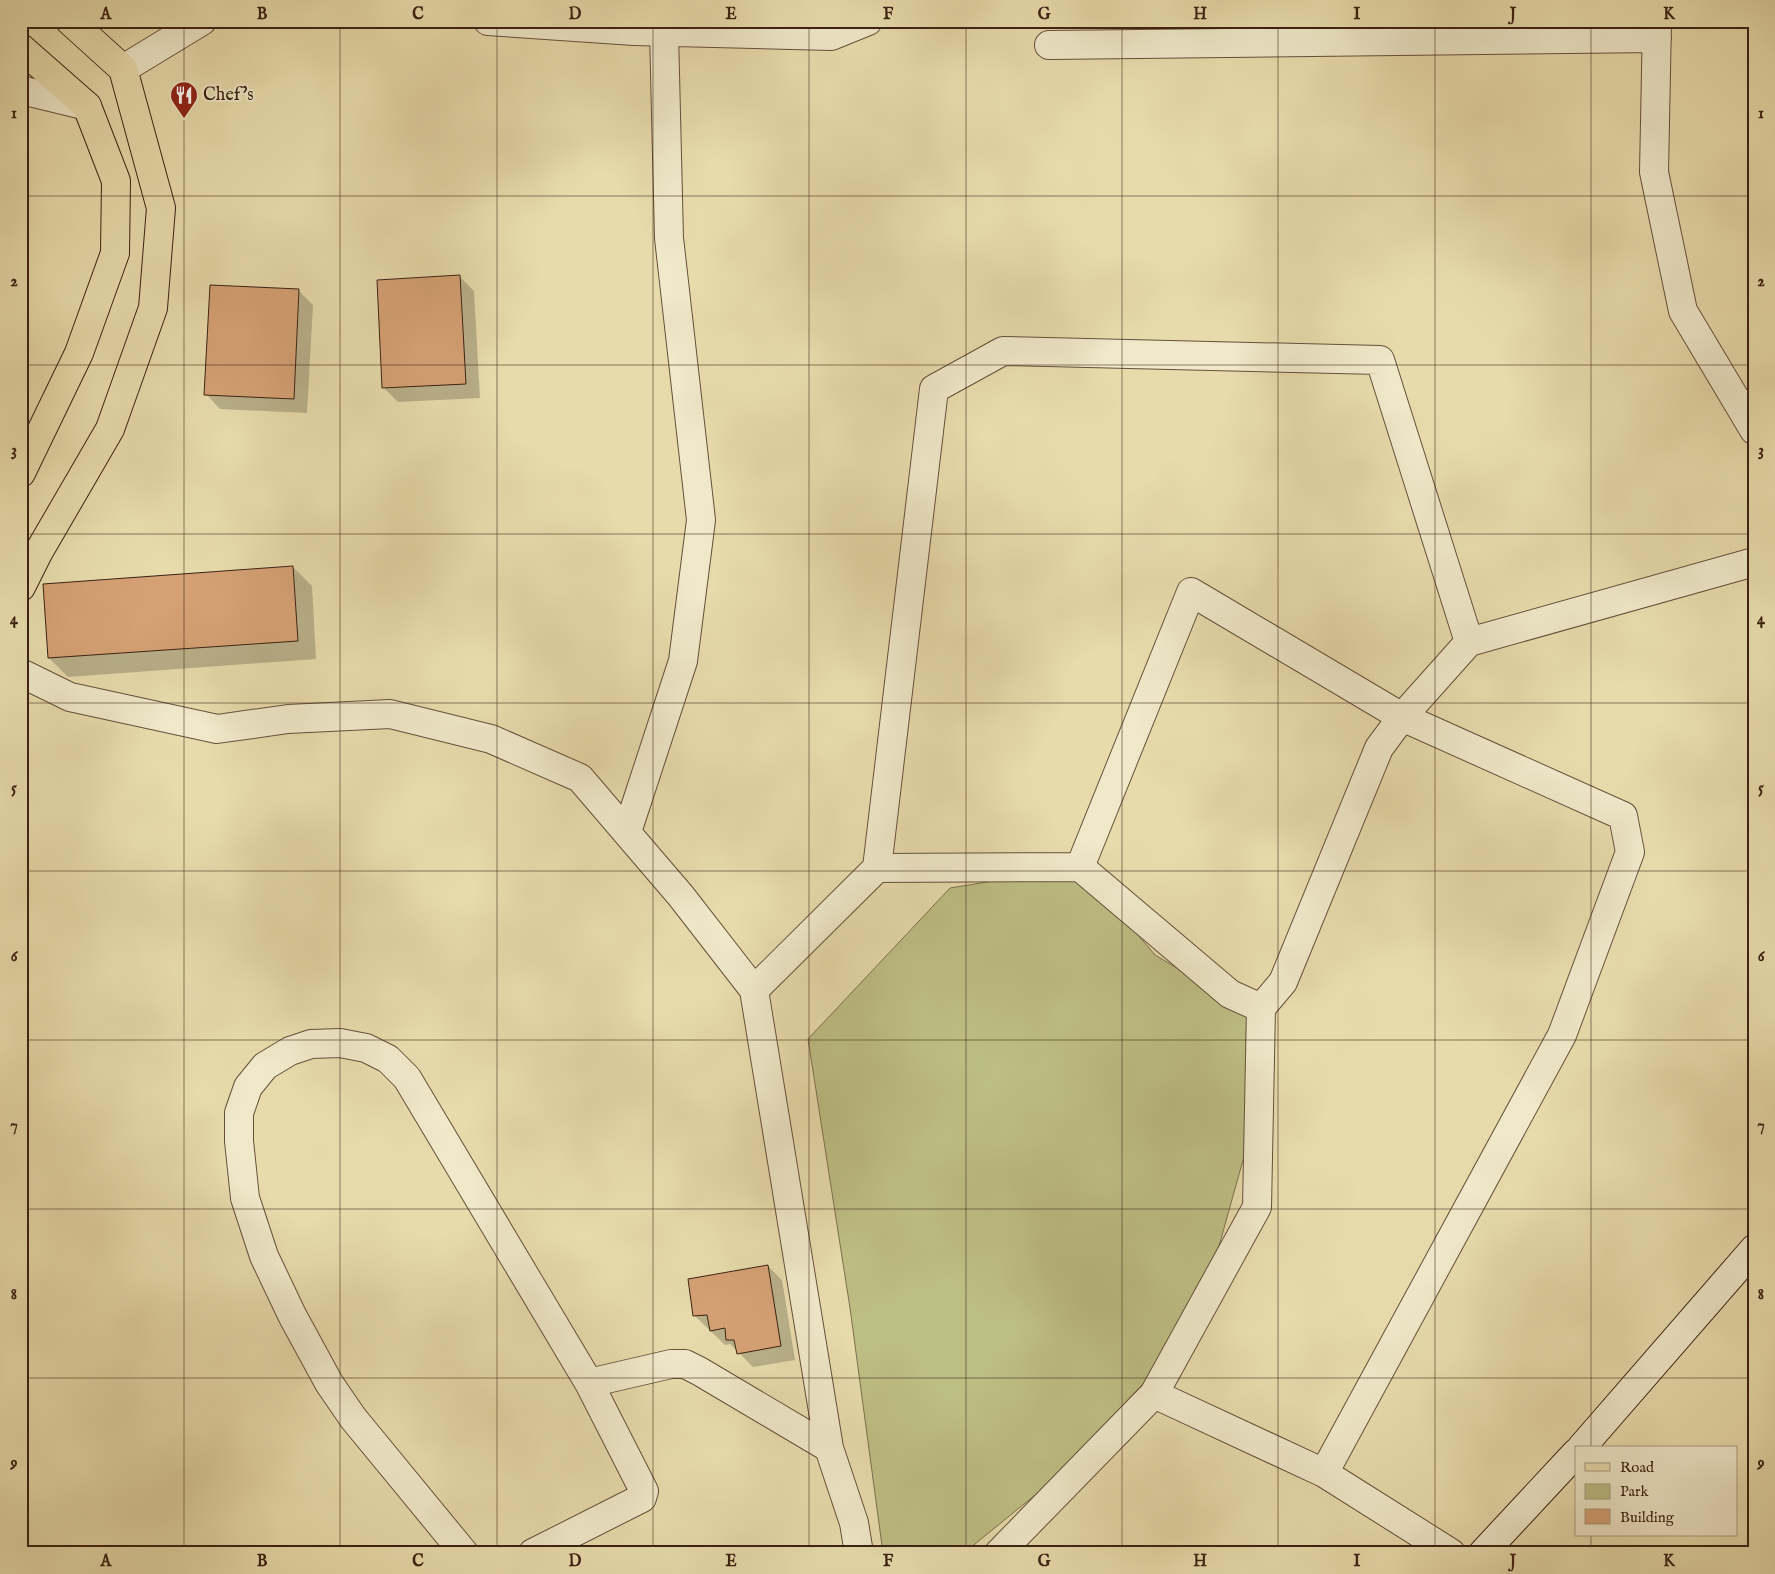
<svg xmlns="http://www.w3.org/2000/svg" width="1775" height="1574" viewBox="0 0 1775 1574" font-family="'IM FELL English',serif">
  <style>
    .green { fill: #bdbe84; stroke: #7c704c }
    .shadow { fill: #0003 }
    .building { fill: #d5a174; stroke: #3b2213 }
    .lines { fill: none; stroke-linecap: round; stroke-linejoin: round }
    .street-casing { stroke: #665039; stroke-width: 30 }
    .secondary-casing { stroke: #3b2213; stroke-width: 30 }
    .primary-casing { stroke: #3b2213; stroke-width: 30 }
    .street { stroke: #efe8c9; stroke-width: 28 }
    .secondary { stroke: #efe8c9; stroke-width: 28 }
    .primary { stroke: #e7dbac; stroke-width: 28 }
    .grid { fill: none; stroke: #3b2213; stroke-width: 1; stroke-opacity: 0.55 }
    .labels { text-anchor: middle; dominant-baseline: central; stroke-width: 4; stroke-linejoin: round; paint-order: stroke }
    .poi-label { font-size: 18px; fill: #3b2213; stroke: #efe8c9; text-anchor: start }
    .neatline { fill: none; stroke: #3b2213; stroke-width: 2 }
    .grid-label { font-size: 16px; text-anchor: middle; font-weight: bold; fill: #3b2213 }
  </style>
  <rect width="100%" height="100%" fill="#e7dbac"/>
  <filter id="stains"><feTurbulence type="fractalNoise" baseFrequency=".004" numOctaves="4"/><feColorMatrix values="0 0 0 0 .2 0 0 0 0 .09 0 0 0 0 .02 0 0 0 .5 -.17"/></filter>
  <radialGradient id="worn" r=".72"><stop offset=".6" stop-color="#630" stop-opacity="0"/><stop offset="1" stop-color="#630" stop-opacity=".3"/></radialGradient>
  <path class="green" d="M1080,867L1155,955L1249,1011L1250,1135L1219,1246L1155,1371L1051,1482L964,1553H883L850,1308L808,1039L950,888Z"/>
  <path class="shadow" d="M460,277L474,291L480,398L398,402L384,388Z
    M299,291L313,305L307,413L220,409L206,394Z
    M293,567L312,586L316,659L68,677L49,658L44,585Z
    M768,1266L782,1280L795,1360L753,1367L730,1344L725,1345L695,1316Z"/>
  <path class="building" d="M460,275L466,384L382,388L377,280Z
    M210,285L299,289L294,399L204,395Z
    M293,566L298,641L48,658L43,584Z
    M768,1265L781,1346L737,1354L734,1340H726L725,1328L710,1331L707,1315L693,1316L688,1279Z"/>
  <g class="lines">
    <g class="street-casing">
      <path id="street" d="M488,21L634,31L831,36L868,21
        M1657,21L1654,172L1683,311L1754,430
        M1049,45L1657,38
        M123,69L202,21
        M21,90L87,106
        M21,673L70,697L217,729L288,719L390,714L491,739L580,778L681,896L754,990L829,1448L854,1523L859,1553
        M627,832L683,661L701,520L669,238L664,32
        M1080,867L1191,592L1402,717L1623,816L1630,852L1562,1035L1324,1473
        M877,868L1080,867L1230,994L1261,1008
        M754,990L877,868L934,389L1003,351L1380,360L1469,642
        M589,1383L671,1364H685L699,1371L829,1448
        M1154,1394L1324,1473L1451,1553
        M464,1553L353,1418L329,1383L292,1315L264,1256L245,1198L239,1141V1113L248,1087L265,1066L290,1051L311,1044L340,1043L366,1048L388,1059L407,1078L589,1383L644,1491L642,1498L533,1553
        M999,1553L1154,1394L1257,1207L1261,1008L1283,982L1379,748L1402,717L1469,642L1754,562"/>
    </g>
    <g class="secondary-casing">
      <path id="secondary" d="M1581,1448L1754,1249
        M1483,1553L1576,1453"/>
    </g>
    <g class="primary-casing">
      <path id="primary" d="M21,48L87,106L116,181L115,253L79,353L21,473
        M21,587L38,553L110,429L153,308L161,208L123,69L70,21"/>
    </g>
    <use href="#street" class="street"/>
    <use href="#secondary" class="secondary"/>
    <use href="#primary" class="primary"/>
  </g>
  <path class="grid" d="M184,21V1553M340,21V1553M497,21V1553M653,21V1553M809,21V1553M966,21V1553M1122,21V1553M1278,21V1553M1435,21V1553M1591,21V1448M21,196H1754M21,365H1754M21,534H1754M21,703H1754M21,871H1754M21,1040H1754M21,1209H1754M21,1378H1754M1591,1535V1553"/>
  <defs>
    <g id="restaurant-pin" transform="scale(1.4375)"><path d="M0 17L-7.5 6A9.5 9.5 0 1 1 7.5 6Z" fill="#8f2418" stroke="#efe8c9"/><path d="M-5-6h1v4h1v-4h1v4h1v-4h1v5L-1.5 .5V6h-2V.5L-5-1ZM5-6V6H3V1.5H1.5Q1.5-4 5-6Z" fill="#fff"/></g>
  </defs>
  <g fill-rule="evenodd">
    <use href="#restaurant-pin" x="184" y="95"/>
  </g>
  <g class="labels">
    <g class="poi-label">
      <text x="203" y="95">Chef's</text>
    </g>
  </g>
  <rect width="1775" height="1574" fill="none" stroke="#e7dbac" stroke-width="55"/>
  <rect x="1575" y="1446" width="162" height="90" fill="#efe8c9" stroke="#a79980"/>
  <rect x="1585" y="1463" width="25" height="8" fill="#e7dbac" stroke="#a79980"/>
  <text x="1620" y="1472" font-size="15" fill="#3b2213">Road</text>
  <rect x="1585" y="1484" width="25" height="15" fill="#bdbe84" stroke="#a79980"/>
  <text x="1620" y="1496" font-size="15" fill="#3b2213">Park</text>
  <rect x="1585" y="1509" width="25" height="15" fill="#d5a174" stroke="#a79980"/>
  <text x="1620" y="1522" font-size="15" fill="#3b2213">Building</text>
  <rect x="28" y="28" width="1720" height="1518" class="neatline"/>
  <g class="grid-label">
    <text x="106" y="19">A</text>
    <text x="262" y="19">B</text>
    <text x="418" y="19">C</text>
    <text x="575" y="19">D</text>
    <text x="731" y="19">E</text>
    <text x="888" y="19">F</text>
    <text x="1044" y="19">G</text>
    <text x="1200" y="19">H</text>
    <text x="1357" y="19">I</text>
    <text x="1513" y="19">J</text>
    <text x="1669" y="19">K</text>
    <text x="14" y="118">1</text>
    <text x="1761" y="118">1</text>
    <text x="14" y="286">2</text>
    <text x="1761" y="286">2</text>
    <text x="14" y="455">3</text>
    <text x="1761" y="455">3</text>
    <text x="14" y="624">4</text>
    <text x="1761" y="624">4</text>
    <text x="14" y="793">5</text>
    <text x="1761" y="793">5</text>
    <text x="14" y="961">6</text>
    <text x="1761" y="961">6</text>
    <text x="14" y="1130">7</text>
    <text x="1761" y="1130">7</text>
    <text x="14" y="1299">8</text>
    <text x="1761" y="1299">8</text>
    <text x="14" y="1468">9</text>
    <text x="1761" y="1468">9</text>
    <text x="106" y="1566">A</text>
    <text x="262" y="1566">B</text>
    <text x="418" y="1566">C</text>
    <text x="575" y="1566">D</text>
    <text x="731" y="1566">E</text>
    <text x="888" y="1566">F</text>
    <text x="1044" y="1566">G</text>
    <text x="1200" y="1566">H</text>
    <text x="1357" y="1566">I</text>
    <text x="1513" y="1566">J</text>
    <text x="1669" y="1566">K</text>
  </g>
  <rect width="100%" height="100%" filter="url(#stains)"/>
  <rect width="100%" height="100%" fill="url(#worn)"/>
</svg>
